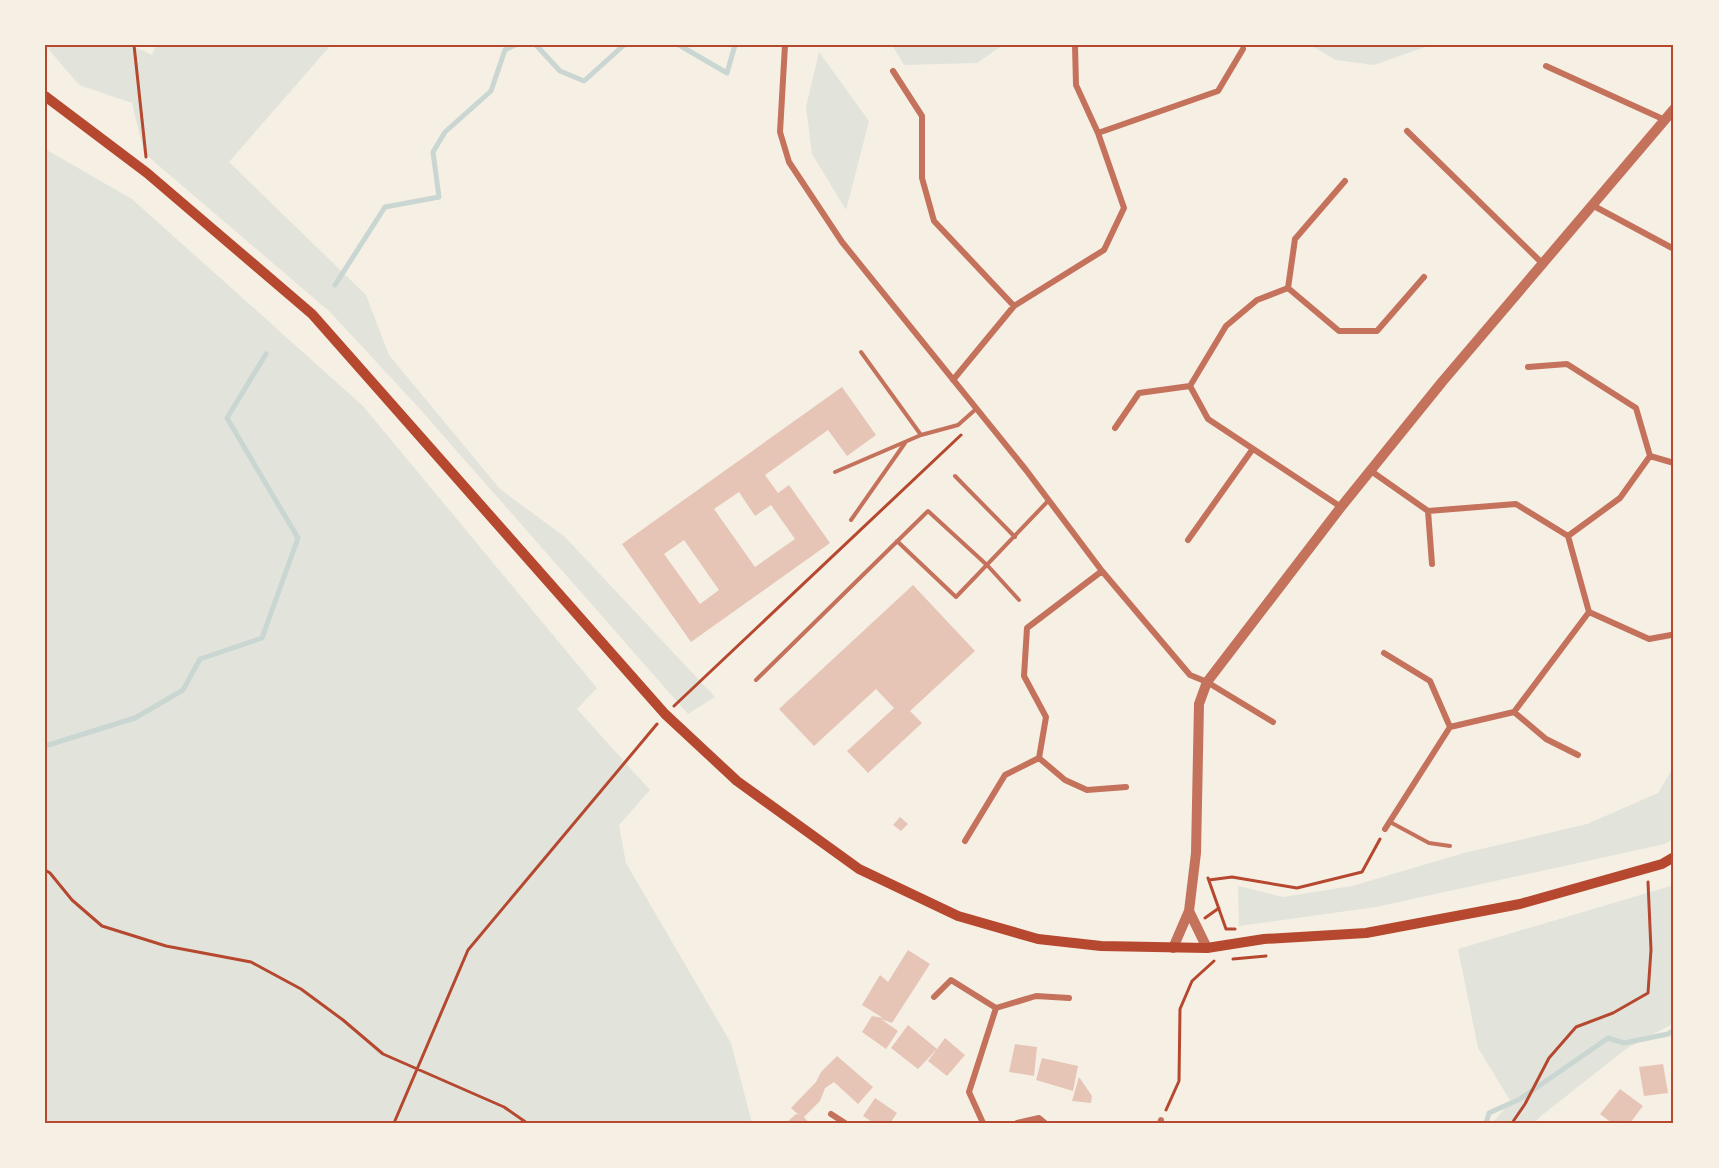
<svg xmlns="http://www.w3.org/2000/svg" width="1719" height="1168" viewBox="0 0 1719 1168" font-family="'Asap Condensed',sans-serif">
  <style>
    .green { fill: #e2e4dc }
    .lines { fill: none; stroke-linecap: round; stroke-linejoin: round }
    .stream { stroke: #c9d6d2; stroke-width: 5 }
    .building { fill: #e6c5b7; fill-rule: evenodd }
    .path { stroke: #b5482f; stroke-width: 3 }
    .service { stroke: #c5725c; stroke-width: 4 }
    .minor { stroke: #c5725c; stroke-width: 6 }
    .tertiary { stroke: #c5725c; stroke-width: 10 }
    .secondary { stroke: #b5482f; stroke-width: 10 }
    .neatline { fill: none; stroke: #b5482f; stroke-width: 2 }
  </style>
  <rect width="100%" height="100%" fill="#f6efe4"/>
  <path class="green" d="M45,45H131L152,55L156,45H331L229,162L366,295L389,355L500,489L565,537L715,697L688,714L419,408L330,312L144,153L132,103L79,85Z
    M892,45H1003L977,63L904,65Z
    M1310,45H1431L1374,65L1336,60Z
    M819,52L869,121L846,210L812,154L806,107Z
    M45,149L132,199L363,406L597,688L577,709L650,790L619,825L626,863L731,1043L752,1123H45Z
    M1674,766V838L1665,844L1376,907L1239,926L1238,886L1283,897L1352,886L1464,853L1587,824L1658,793Z
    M1674,885V1023L1626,1049L1541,1116L1534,1123H1492L1511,1102L1478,1048L1458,949Z"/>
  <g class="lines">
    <path class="stream" d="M536,45L560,71L584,81L624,45
      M679,45L727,73L735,45
      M335,285L385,207L439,197L433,152L445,132L491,91L505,50L515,45
      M45,746L135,718L183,690L200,659L262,638L298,538L227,418L266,354
      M1486,1123L1489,1113L1520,1099L1608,1038L1624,1043L1668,1034L1674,1030"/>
  </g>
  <path class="building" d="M842,387L876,435L847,456L828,430L765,475L778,493L789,485L830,543L691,642L622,544ZM739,492L755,516L771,505L795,539L755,567L714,509ZM684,540L719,590L700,604L664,554Z
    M913,585L975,651L910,711L922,723L868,773L847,751L894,708L876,689L814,746L779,709Z
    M900,817L908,824L901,831L893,825Z
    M908,950L930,964L892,1023L881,1019L898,1031L886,1049L862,1032L872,1016L883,1018L862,1005L880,975L888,982Z
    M908,1025L937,1049L945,1038L965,1055L947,1076L928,1061L937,1049L918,1069L891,1048Z
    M1015,1044L1037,1047L1034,1076L1009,1072Z
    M837,1056L873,1087L858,1104L834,1082L825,1088L820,1101L804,1117L809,1123H786L796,1114L799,1115L791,1108L816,1082L821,1072Z
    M1042,1058L1078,1066L1073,1091L1036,1080Z
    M1663,1064L1668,1093L1644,1096L1639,1067Z
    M1079,1077L1092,1096L1091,1103L1072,1101Z
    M1620,1089L1643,1106L1630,1123H1612L1600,1114Z
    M875,1098L897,1113L890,1123H874L863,1116Z"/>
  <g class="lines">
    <path class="path" d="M134,45L146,157
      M674,706L961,435
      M45,870L50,873L72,900L102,926L166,946L251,962L301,989L343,1020L383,1054L504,1107L527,1123
      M1208,878L1226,929H1235
      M1209,880L1232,877L1297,888L1362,872L1380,839
      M1205,918L1219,908
      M1233,959L1266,956
      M1166,1110L1179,1081L1180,1009L1192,981L1214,961
      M394,1123L468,950L657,724
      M1512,1123L1525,1104L1549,1058L1576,1027L1613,1013L1648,993L1651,950L1648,882"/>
    <path class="service" d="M861,352L921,435
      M835,472L921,435L958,425L976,409
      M955,476L1015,537
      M851,520L905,443
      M897,541L956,597L1048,501
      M756,680L928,511L988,566L1019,600
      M1390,822L1429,843L1450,846"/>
    <path class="minor" d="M785,45L780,132L789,162L842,242L1026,470L1102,571L1190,675L1207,682L1273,722
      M1546,66L1665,120
      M893,71L922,116V178L934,221L1014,306
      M1407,131L1542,263
      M1098,133L1218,91L1243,49
      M1592,205L1674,249
      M1288,288L1257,300L1226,326L1190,386L1208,419L1341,507
      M1288,288L1339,331H1377L1424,277
      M1288,288L1295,239L1345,181
      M1528,367L1567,364L1636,408L1650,456L1620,498L1568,536
      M953,380L1014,306L1104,250L1124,208L1098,133L1076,85L1075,45
      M1115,428L1139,393L1190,386
      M1650,456L1674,463
      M1371,471L1428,511L1516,504L1568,536L1589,612L1514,712L1450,727L1385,829
      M1428,511L1432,564
      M1188,540L1252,450
      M1589,612L1649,639L1671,635
      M1384,653L1430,681L1450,727
      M1514,712L1546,739L1578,755
      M1039,758L1065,780L1087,790L1126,787
      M965,841L1005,775L1039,758L1046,717L1024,676L1027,628L1102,571
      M934,997L951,980L996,1008
      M831,1114L845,1123
      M983,1123L969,1092L996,1008L1036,996L1069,998
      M1017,1123L1039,1118L1045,1123
      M1160,1123L1161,1120"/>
    <path class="tertiary" d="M1189,911L1207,948
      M1173,948L1189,911L1196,853L1199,704L1207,682L1341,507L1442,382L1674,109"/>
    <path class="secondary" d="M45,96L147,173L312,314L665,714L737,781L859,869L958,916L1038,939L1101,946L1207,948L1264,939L1366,933L1520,904L1662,864L1674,857"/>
  </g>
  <rect width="1719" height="1168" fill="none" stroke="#f6efe4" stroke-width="93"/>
  <rect x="46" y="46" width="1626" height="1076" class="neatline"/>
</svg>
